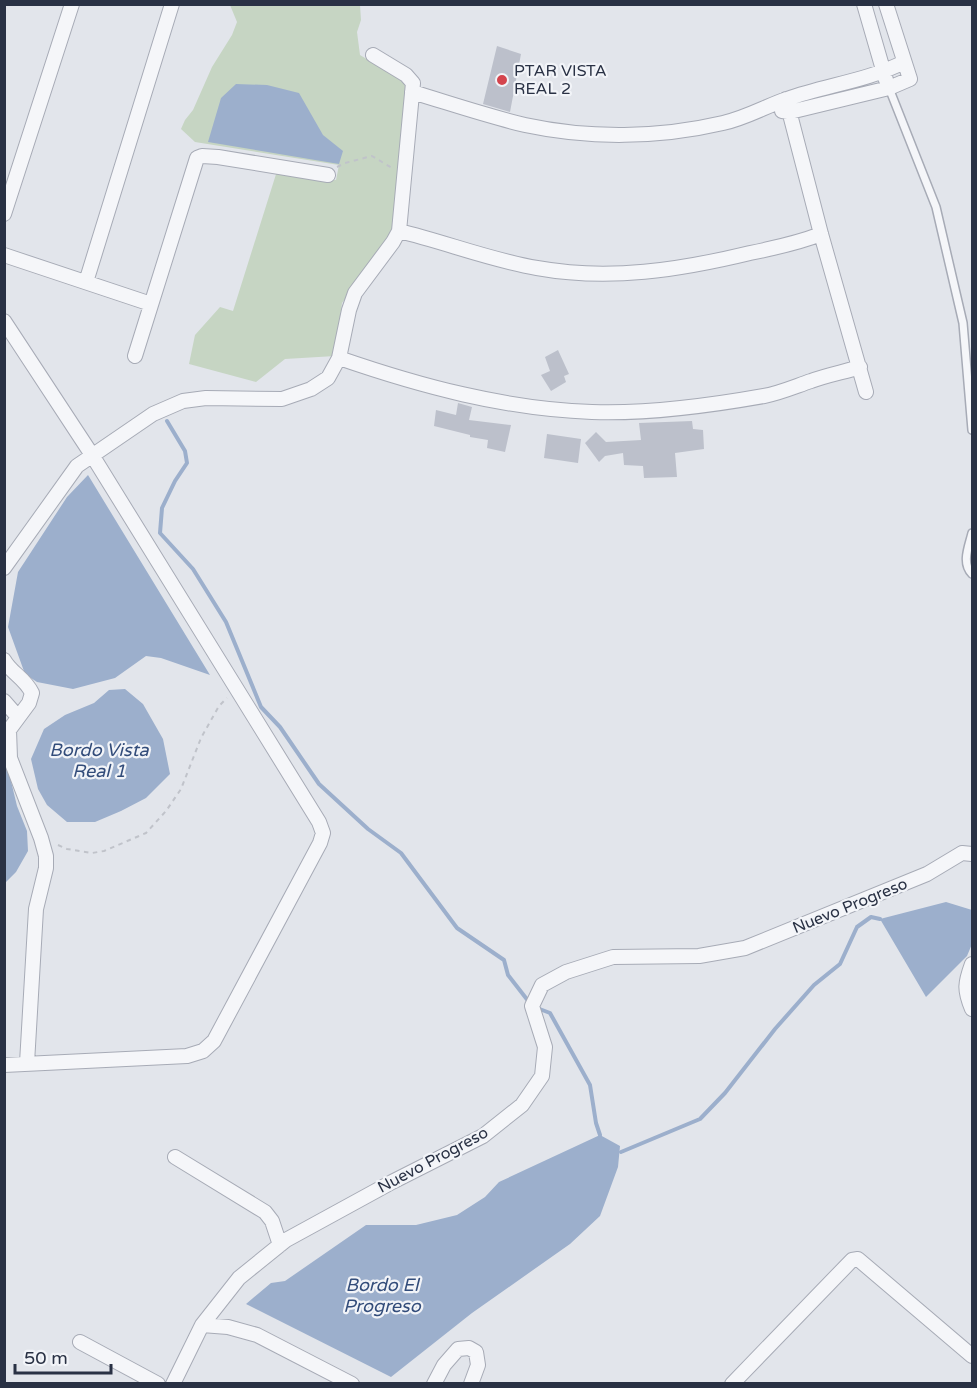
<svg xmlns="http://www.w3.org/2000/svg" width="977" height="1388" viewBox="0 0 977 1388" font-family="'Varela Round',sans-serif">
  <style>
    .green { fill: #c6d5c3 }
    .water { fill: #9cafcc }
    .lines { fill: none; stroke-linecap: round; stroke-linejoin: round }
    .stream { stroke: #9cafcc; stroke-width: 4 }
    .building { fill: #bcc0cb }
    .service-casing { stroke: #a7abb6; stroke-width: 10 }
    .minor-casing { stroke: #a7abb6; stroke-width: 16 }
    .path { stroke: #c0c3ca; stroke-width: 2; stroke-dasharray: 4.5 4.5; stroke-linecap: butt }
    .service { stroke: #f5f6f9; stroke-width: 7 }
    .minor { stroke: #f5f6f9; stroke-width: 14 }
    .poi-dot { fill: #d4444d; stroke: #f2f4f8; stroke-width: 2 }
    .labels { text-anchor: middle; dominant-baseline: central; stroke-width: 4.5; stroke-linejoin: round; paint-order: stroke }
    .poi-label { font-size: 16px; fill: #293144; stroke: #f2f4f8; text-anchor: start }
    .street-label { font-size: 16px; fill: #293144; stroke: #f2f4f8 }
    .water-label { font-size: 18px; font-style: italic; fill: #324c7a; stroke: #f2f4f8 }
  </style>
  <rect width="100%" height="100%" fill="#e2e5eb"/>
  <path class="green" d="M230,5H360L361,20L357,32L360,55L398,78L408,87L403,229L373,263L342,303L335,356L285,359L256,382L189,364L195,335L220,307L233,311L277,171L336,180L339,165L195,142L181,129L185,120L193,110L212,67L232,35L237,22Z"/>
  <path class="water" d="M236,84L267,85L299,93L323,135L343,151L339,164L208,142L221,98Z
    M88,475L210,675L161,658L146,656L115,678L73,689L37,682L25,674L8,627L18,572L67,497Z
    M125,689L143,704L163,739L170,774L146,798L121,811L95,822H67L47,805L38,789L31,759L44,729L65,715L94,703L109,690Z
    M4,752L17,806L27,831L28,851L16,872L5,883Z
    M946,902L972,910V944L967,956L926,997L880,919Z
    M600,1135L620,1146L618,1167L600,1216L570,1244L472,1313L391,1377L246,1304L271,1283L285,1281L366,1225H416L457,1215L485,1197L499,1182Z"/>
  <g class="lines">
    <path class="stream" d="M167,421L185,451L187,463L175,481L162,508L160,533L193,569L226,622L261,707L280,727L319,784L368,829L401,853L457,928L504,960L508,975L529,1002
      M537,1008L550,1013L590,1085L596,1123L600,1135
      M621,1152L700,1119L725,1093L775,1029L814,985L840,964L857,927L871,917L880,919"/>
  </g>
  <path class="building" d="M497,46L521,54L510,112L483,104Z
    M558,350L569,374L564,376L566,382L551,391L541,375L550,371L545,357Z
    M458,403L472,407L469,420L511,425L505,452L487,448L488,440L470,437V435L434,426L436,410L456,415Z
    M692,421L693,429L703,430L704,449L675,453L677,477L644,478L643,466L624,465L623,453L605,456L599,462L585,443L596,432L606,442L641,440L639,423Z
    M547,434L581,439L578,463L544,458Z"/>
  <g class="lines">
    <g class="service-casing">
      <path id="service" d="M889,88L936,207L963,323L972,430
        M972,533C969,546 961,563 972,574"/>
    </g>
    <g class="minor-casing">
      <path id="minor" d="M864,4L886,80
        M412,92C449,103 487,116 525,125C590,139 659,138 723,123C746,118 766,106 787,99C826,85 867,81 904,62
        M786,99L821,234L866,392
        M782,111L790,112L889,88L910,79L886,4
        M4,214L72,4
        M399,231C445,242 490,260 537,268C609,281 680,270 750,253C775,248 798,243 821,234
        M4,255L151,304
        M86,282L172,4
        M4,321L92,455L319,822L323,833L320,843L214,1041L203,1051L187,1056L4,1065
        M135,356L197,158L202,156L218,157L328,175
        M339,358C420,386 505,409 592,412C649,414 708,406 764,396C780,393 796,386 811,381C827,375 844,372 860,367
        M4,568L77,466L153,414L183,401L206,398L282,399L311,389L328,378L339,358L349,310L355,293L393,242L399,231L413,83L406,75L373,55
        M4,660C11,673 25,678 32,693L29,703L9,730L10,758L41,838L46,856V868L36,909L27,1063
        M4,701L18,717
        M972,964C965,983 964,990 972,1009
        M175,1157L265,1212L272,1221L280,1245
        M202,1325L228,1327L257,1335L352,1384
        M80,1342L158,1384
        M173,1384L202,1325L239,1278L286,1240L392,1182L483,1136L522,1105L542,1076L545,1047L532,1006L542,985L566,972L613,957L699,956L745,948L927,874L962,853L972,854
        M434,1384L444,1365L458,1349L469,1348L476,1352L478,1365L471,1384
        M732,1384L852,1260L858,1259L972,1356"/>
    </g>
    <path class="path" d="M337,167L345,163L372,156L392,168
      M58,845L67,849L92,853L104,851L146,833L166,811L181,789L201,738L219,706L227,698"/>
    <use href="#service" class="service"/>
    <use href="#minor" class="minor"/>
  </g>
  <circle class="poi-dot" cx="502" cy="80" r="6"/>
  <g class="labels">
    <g class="poi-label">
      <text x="514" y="71">PTAR VISTA<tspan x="514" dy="18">REAL 2</tspan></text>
    </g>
    <g class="street-label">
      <text transform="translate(850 906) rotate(-22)">Nuevo Progreso</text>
      <text transform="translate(433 1160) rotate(-28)">Nuevo Progreso</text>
    </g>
    <g class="water-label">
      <text x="99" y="750">Bordo Vista<tspan x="99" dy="21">Real 1</tspan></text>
      <text x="382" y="1285">Bordo El<tspan x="382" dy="21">Progreso</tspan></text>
    </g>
  </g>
  <rect width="977" height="1388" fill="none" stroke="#293144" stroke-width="12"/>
  <path d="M15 1364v9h96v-9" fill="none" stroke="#293144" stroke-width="3"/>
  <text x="24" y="1364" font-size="18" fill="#293144" stroke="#f2f4f8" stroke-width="4.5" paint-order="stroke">50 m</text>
</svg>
